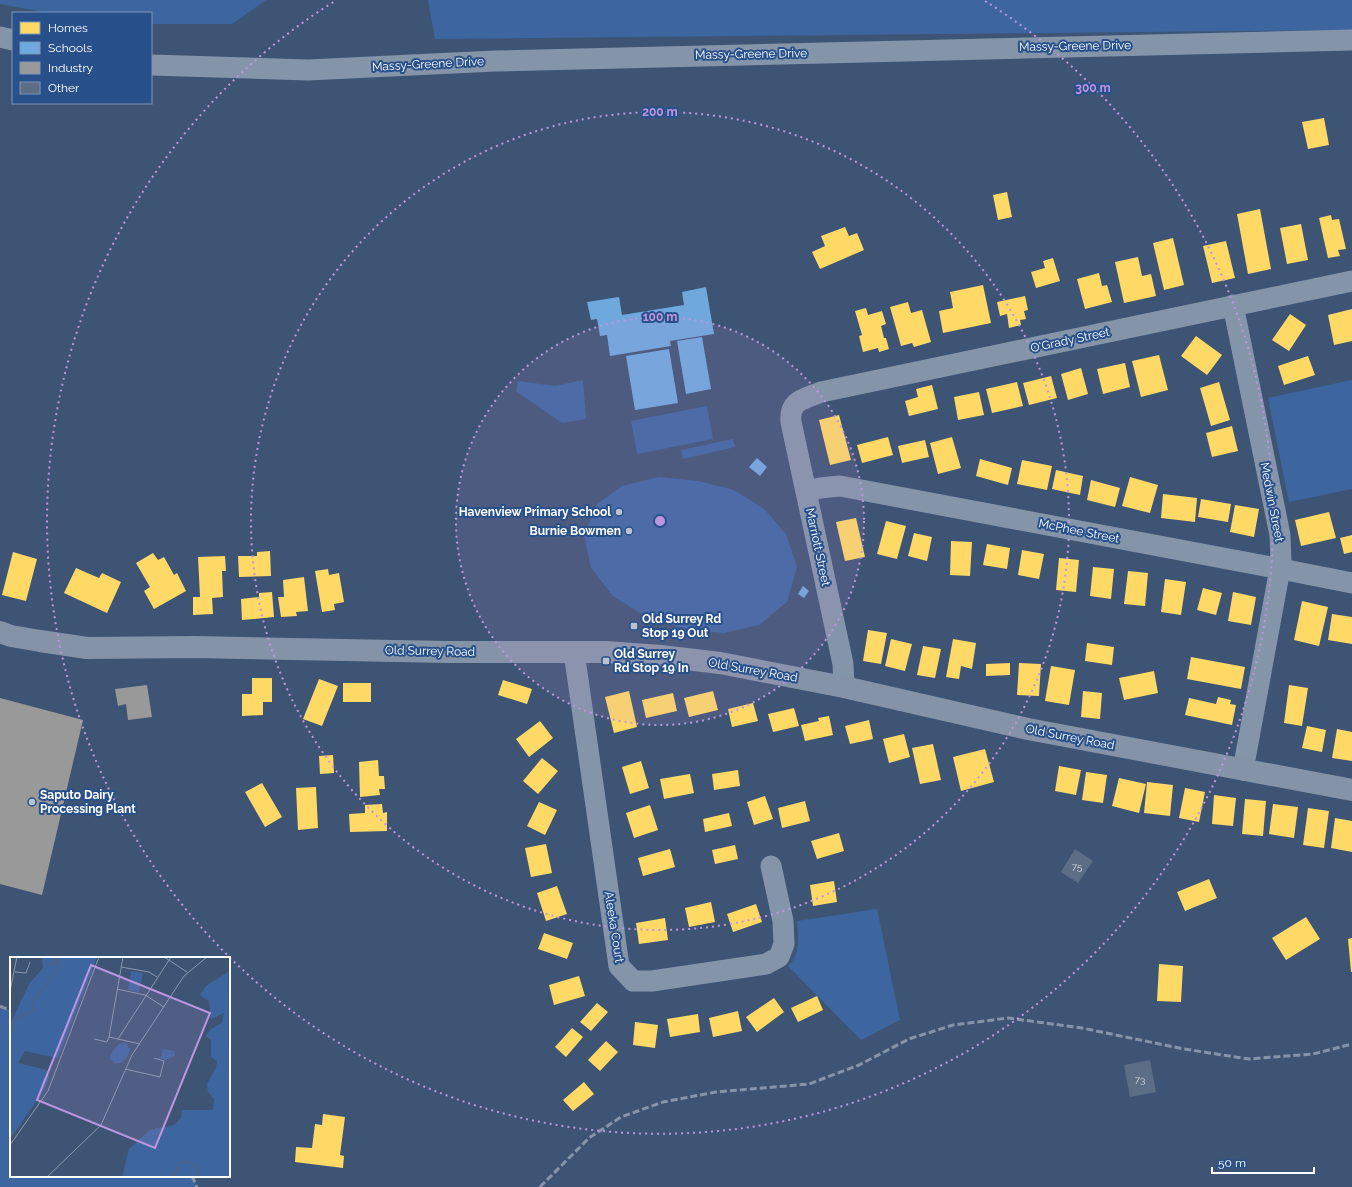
<svg xmlns="http://www.w3.org/2000/svg" width="1352" height="1187" viewBox="0 0 1352 1187" font-family="Raleway,sans-serif">
  <style>
    .green { fill: #3d66a0 }
    .homes { fill: #ffd966 }
    .schools { fill: #6fa8dc }
    .industry { fill: #999 }
    .building { fill: #5c6d86 }
    .lines { fill: none; stroke-linecap: round; stroke-linejoin: round }
    .minor { stroke: #8595a9; stroke-width: 21 }
    .major { stroke: #8493a7; stroke-width: 22 }
    .rail { stroke: #8594a8; stroke-width: 3; stroke-dasharray: 7 3; stroke-linecap: butt }
    .ring { fill: none; stroke: #bd96df; stroke-width: 2; stroke-dasharray: 2 4 }
    .poi-dot { fill: #bbc3cf; stroke: #28508b; stroke-width: 1.5 }
    .labels { text-anchor: middle; dominant-baseline: central; stroke-width: 4; stroke-linejoin: round; paint-order: stroke }
    .number-label { font-size: 10px; fill: #d6dae1 }
    .street-label { font-size: 12px; fill: #fff; stroke: #28508b }
    .poi-label { font-size: 12px; font-weight: bold; fill: #fff; stroke: #28508b; text-anchor: start }
    .inset-river { fill: none; stroke: #47638c; stroke-width: 2 }
    .inset-road { fill: none; stroke: #8b98ac; stroke-width: 1 }
    .view { fill: #bd96df; fill-opacity: 0.15; stroke: #bd96df; stroke-width: 2 }
    .inset-edge { fill: none; stroke: #fff; stroke-width: 2 }
    .centre { fill: #bd96df; stroke: #28508b; stroke-width: 2 }
    .ring-label { font-size: 12px; text-anchor: middle; font-weight: bold; fill: #bd96df; stroke: #28508b; stroke-width: 4; stroke-linejoin: round; paint-order: stroke }
  </style>
  <rect width="100%" height="100%" fill="#3e5475"/>
  <path class="green" d="M0,0H266L232,24H151V13H48L0,4Z
    M428,0H1352V30L435,39Z
    M583,380L586,419L562,423L516,391L518,381L555,386Z
    M1352,380V489L1289,502L1268,398Z
    M707,406L713,439L637,454L631,421Z
    M733,439L735,447L683,459L681,450Z
    M659,477L698,481L734,490L764,509L786,534L797,567L787,602L759,625L724,633L686,629L648,618L613,596L591,568L584,535L597,504L622,486Z
    M877,909L900,1020L861,1040L788,966C801,955 798,936 797,921Z
    M0,1006L11,1011V1176H192L197,1187H0Z"/>
  <path class="homes" d="M1324,118L1329,145L1308,149L1302,122Z
    M1007,192L1012,217L998,220L993,195Z
    M1260,209L1271,269L1248,274L1237,214Z
    M1331,215L1332,220L1339,219L1346,249L1338,250L1340,256L1328,258L1319,218Z
    M1301,224L1308,260L1287,264L1280,228Z
    M845,227L849,236L857,233L864,250L820,269L812,252L825,246L821,236Z
    M1173,238L1184,285L1164,290L1153,243Z
    M1226,241L1235,278L1212,283L1203,246Z
    M1138,257L1142,276L1151,274L1156,296L1124,303L1115,262Z
    M1053,258L1060,281L1036,288L1031,272L1045,268L1043,261Z
    M1099,273L1102,286L1107,285L1112,302L1085,309L1077,279Z
    M983,285L991,323L943,333L939,311L953,308L950,292Z
    M1025,296L1028,310L1024,311L1026,319L1020,320L1021,325L1009,328L1007,314L1000,316L997,302Z
    M908,302L911,313L922,310L931,342L914,347L912,343L901,346L890,307Z
    M866,308L868,315L882,311L886,324L881,326L884,338H886L889,349L879,352L878,348L863,352L859,336L862,335L855,311Z
    M1352,309V341L1334,345L1328,315Z
    M1290,314L1306,325L1289,351L1272,340Z
    M1196,336L1222,355L1207,375L1181,356Z
    M1159,355L1168,390L1141,397L1132,361Z
    M1308,356L1315,375L1284,385L1278,366Z
    M1125,363L1130,387L1103,394L1097,369Z
    M1081,368L1088,394L1068,400L1061,374Z
    M1051,376L1057,398L1029,405L1023,383Z
    M1017,382L1023,406L992,413L986,389Z
    M1219,382L1230,420L1211,426L1200,388Z
    M932,385L938,409L909,416L905,401L918,397L916,389Z
    M979,392L984,415L958,420L954,397Z
    M839,415L851,460L830,465L819,420Z
    M1232,426L1238,451L1212,457L1206,433Z
    M888,437L893,455L862,463L857,445Z
    M952,437L961,468L938,474L930,443Z
    M925,440L929,457L902,463L898,446Z
    M980,459L1012,468L1008,485L976,476Z
    M1022,460L1052,466L1047,490L1017,484Z
    M1056,470L1083,476L1080,495L1052,489Z
    M1130,477L1158,485L1150,513L1122,506Z
    M1091,480L1120,488L1115,507L1087,500Z
    M1163,494L1197,498L1195,522L1161,518Z
    M1201,499L1231,504L1228,522L1198,517Z
    M1235,505L1259,509L1254,537L1230,532Z
    M1329,512L1336,538L1301,546L1295,520Z
    M856,518L865,557L845,561L836,522Z
    M886,521L906,526L897,559L877,554Z
    M914,533L932,537L927,561L908,556Z
    M1352,535V552L1344,554L1340,538Z
    M951,541L972,542L970,576L950,575Z
    M987,544L1010,548L1007,569L983,565Z
    M1022,550L1044,554L1039,579L1018,575Z
    M270,551L271,576L239,577L238,556H257V552Z
    M13,552L37,559L26,601L2,595Z
    M153,553L158,560L164,557L174,575L177,573L186,591L154,609L144,591L150,587L136,563Z
    M225,556L226,571H222L223,597L212,598L213,614L193,615V597H200L198,557Z
    M1059,558L1079,560L1076,592L1056,590Z
    M1093,567L1114,569L1111,599L1090,596Z
    M76,568L99,578L102,573L121,582L107,613L64,593Z
    M328,569L329,575L339,573L344,602L334,604L335,610L322,612L315,571Z
    M1128,571L1148,573L1145,606L1124,604Z
    M304,577L308,611L296,612L297,616L281,617L278,597H284L283,580Z
    M1165,579L1186,582L1181,615L1161,612Z
    M1203,588L1222,593L1216,615L1197,610Z
    M272,592L274,617L242,620L241,599L259,597V593Z
    M1233,592L1256,597L1251,625L1228,621Z
    M1302,601L1328,607L1319,646L1294,640Z
    M1332,614L1352,617V644L1328,640Z
    M868,630L887,633L881,664L863,661Z
    M891,639L912,644L905,671L885,666Z
    M953,639L976,643L972,669L961,666L959,679L946,677Z
    M1087,643L1114,647L1112,665L1085,661Z
    M923,646L941,649L935,678L917,675Z
    M1191,657L1245,667L1241,689L1187,679Z
    M1010,663V675L986,676V664Z
    M1019,663L1041,664L1039,696L1017,695Z
    M1051,666L1075,670L1069,705L1045,701Z
    M1154,671L1158,693L1124,700L1119,678Z
    M252,678H272V702H263V715L242,716V694H252Z
    M319,679L338,686L322,726L303,719Z
    M503,680L532,689L527,704L498,695Z
    M343,683H371V702H343Z
    M1289,685L1308,688L1302,726L1284,723Z
    M629,691L637,727L614,733L605,697Z
    M713,691L718,710L689,717L684,698Z
    M1083,691L1102,693L1100,719L1081,717Z
    M673,693L677,711L646,718L642,700Z
    M1218,697L1231,700L1230,704L1236,705L1232,725L1185,715L1189,698L1216,704Z
    M753,703L758,721L732,727L728,709Z
    M794,708L799,726L773,732L768,714Z
    M829,716L833,735L805,741L801,725L819,721L818,718Z
    M869,720L873,739L850,744L845,726Z
    M540,721L553,738L529,757L516,739Z
    M1307,726L1326,730L1322,752L1302,748Z
    M1337,729L1352,732V761L1332,758Z
    M904,734L910,757L889,763L883,739Z
    M933,744L941,780L920,784L912,748Z
    M985,749L994,782L961,791L953,757Z
    M333,755L334,773L320,774L319,756Z
    M542,758L558,771L538,794L523,781Z
    M378,760L379,776H384L385,789H379L380,795L360,797L359,762Z
    M641,761L649,788L630,794L622,767Z
    M1059,766L1081,770L1076,795L1055,791Z
    M738,770L740,786L714,790L712,774Z
    M1086,772L1107,775L1103,803L1082,800Z
    M690,774L694,793L664,799L660,779Z
    M1119,778L1146,784L1139,813L1112,806Z
    M1147,782L1173,785L1170,816L1144,813Z
    M262,783L282,817L265,827L245,792Z
    M316,787L318,828L298,830L296,788Z
    M1185,788L1205,792L1199,822L1179,818Z
    M1214,795L1236,798L1233,826L1212,824Z
    M765,796L773,819L754,825L747,802Z
    M1245,799L1266,801L1263,836L1242,834Z
    M805,801L810,821L782,828L778,808Z
    M539,802L557,810L545,835L527,826Z
    M382,804L383,813L387,812V831L350,832L349,814L365,813V805Z
    M1273,804L1298,807L1294,838L1269,834Z
    M650,805L658,830L634,838L626,813Z
    M1308,808L1329,811L1324,848L1303,845Z
    M729,813L732,826L705,832L703,819Z
    M1335,818L1352,821V852L1331,848Z
    M839,833L844,851L817,859L811,841Z
    M546,844L552,873L531,877L525,848Z
    M735,845L738,859L715,864L712,850Z
    M670,849L675,867L643,876L638,858Z
    M1209,879L1217,898L1185,911L1177,892Z
    M834,881L837,902L813,906L810,885Z
    M557,886L567,914L546,921L537,893Z
    M711,902L715,922L689,927L685,908Z
    M756,904L762,922L733,932L727,914Z
    M1306,917L1320,939L1286,960L1272,938Z
    M665,918L668,940L639,944L636,923Z
    M544,933L573,943L567,959L538,949Z
    M1352,938V972H1351L1348,939Z
    M1159,964L1183,966L1181,1002L1157,1001Z
    M579,976L585,996L554,1005L549,985Z
    M817,996L823,1010L798,1022L791,1008Z
    M774,998L784,1012L757,1032L746,1017Z
    M597,1003L608,1012L591,1031L580,1022Z
    M738,1011L742,1031L713,1037L709,1018Z
    M698,1014L700,1032L670,1037L667,1019Z
    M635,1022L658,1025L655,1048L633,1045Z
    M572,1028L583,1037L566,1057L555,1047Z
    M606,1041L618,1052L600,1071L588,1060Z
    M584,1082L594,1094L573,1111L563,1100Z
    M323,1114L345,1117L340,1155L344,1156L343,1168L295,1162L296,1147L312,1148L315,1124L322,1125Z"/>
  <path class="schools" d="M706,287L714,334L670,341L671,346L610,356L607,335L600,336L597,319L591,320L587,302L619,297L622,315L684,305L682,292Z
    M702,337L711,389L686,394L677,341Z
    M669,349L678,403L635,410L626,356Z
    M757,458L767,467L760,476L749,467Z
    M803,586L809,591L804,598L798,594Z"/>
  <path class="industry" d="M147,685L152,717L128,720L126,704L118,706L115,689Z
    M0,698L83,720L42,895L0,884Z"/>
  <path class="building" d="M1075,849L1093,861L1078,883L1061,872Z
    M1150,1060L1156,1092L1130,1097L1124,1065Z"/>
  <g class="lines">
    <path class="minor" d="M0,37L13,40
      M151,65L308,70L495,61L1352,40
      M1233,305L1280,535L1281,563L1243,770
      M807,491L820,488L840,486L1281,569L1352,583
      M574,652L619,966L633,981H652L766,964L779,957L784,944L783,921L771,866
      M844,687L843,664L791,422C789,400 804,399 821,392L1352,281"/>
    <path class="major" d="M0,632L11,636L40,641L87,648L194,647L447,652H606L661,656L720,663L844,687L1028,729L1352,790"/>
    <path class="rail" d="M0,1006L11,1011
      M192,1176L197,1187
      M540,1187L589,1138L621,1117L663,1102L716,1092L809,1084L859,1065L909,1039L953,1025L1008,1018L1082,1028L1184,1049L1249,1059L1313,1054L1352,1044"/>
  </g>
  <circle cx="660" cy="521" r="204" fill="#bd96df" fill-opacity=".12"/>
  <g class="ring">
    <circle cx="660" cy="521" r="204"/>
    <circle cx="660" cy="521" r="409"/>
    <path d="M985 1A613 613 0 1 1 335 1"/>
  </g>
  <g class="poi-dot">
    <circle cx="619" cy="512" r="4"/>
    <circle cx="629" cy="531" r="4"/>
    <rect x="630" y="622" width="8" height="8" rx="2"/>
    <rect x="602" y="657" width="8" height="8" rx="2"/>
    <circle cx="32" cy="802" r="4"/>
  </g>
  <g class="labels">
    <g class="number-label">
      <text x="1077" y="866">75</text>
      <text x="1140" y="1079">73</text>
    </g>
    <g class="street-label">
      <text transform="translate(1075 46) rotate(-1)">Massy-Greene Drive</text>
      <text transform="translate(751 54) rotate(-1)">Massy-Greene Drive</text>
      <text transform="translate(428 64) rotate(-3)">Massy-Greene Drive</text>
      <text transform="translate(1070 340) rotate(-12)">O'Grady Street</text>
      <text transform="translate(1272 502) rotate(79)">Medwin Street</text>
      <text transform="translate(1079 531) rotate(11)">McPhee Street</text>
      <text transform="translate(818 547) rotate(78)">Marriott Street</text>
      <text transform="translate(430 651) rotate(1)">Old Surrey Road</text>
      <text transform="translate(753 670) rotate(10)">Old Surrey Road</text>
      <text transform="translate(1070 737) rotate(11)">Old Surrey Road</text>
      <text transform="translate(614 927) rotate(81)">Aleeka Court</text>
    </g>
    <g class="poi-label">
      <text x="611" y="512" text-anchor="end">Havenview Primary School</text>
      <text x="621" y="531" text-anchor="end">Burnie Bowmen</text>
      <text x="642" y="619">Old Surrey Rd<tspan x="642" dy="14">Stop 19 Out</tspan></text>
      <text x="614" y="654">Old Surrey<tspan x="614" dy="14">Rd Stop 19 In</tspan></text>
      <text x="40" y="795">Saputo Dairy<tspan x="40" dy="14">Processing Plant</tspan></text>
    </g>
  </g>
  <g transform="translate(10 957)">
    <rect width="220" height="220" fill="#3e5475"/>
    <path d="M32,0H87L48,101L15,94L8,106L37,113L39,121L34,133L0,182V68L19,27L33,11ZM121,14L133,16L129,35L118,33ZM218,15L220,220H112L119,192L140,173L164,168L171,161L172,153H203L204,142L198,135L197,127L206,111L207,104L201,100V83L196,79L201,72L212,66L214,56L201,62L199,44L190,38L196,29ZM116,86L120,93L117,100L111,106H104L100,101L103,93L109,87ZM153,92L165,94V99L155,103L151,101Z" fill="#3d66a0"/>
    <path d="M40,0H47L48,7L53,0L47,11L44,8L36,10L43,2Z" fill="#47638c"/>
    <path class="inset-river" d="M35,29L47,14V11M0,80L4,64L24,53L23,45L34,30M164,220L171,205H180L188,210L189,220"/>
    <path class="inset-road" d="M154,0L177,15M111,10L139,15L147,20M5,15L16,16L20,5M107,32L135,38L154,50M0,34L7,0M99,80L113,0M99,80L130,87M84,82L97,85L99,80M108,82L161,0M115,112L150,120L154,104L144,101M0,188L38,134L89,0M37,220L91,168L122,98L174,19L197,0"/>
    <path class="view" d="M81,8L200,56L145,191L27,143Z"/>
    <rect width="220" height="220" class="inset-edge"/>
  </g>
  <circle cx="660" cy="521" r="6" class="centre"/>
  <g class="ring-label">
    <text x="1093" y="92">300 m</text>
    <text x="660" y="116">200 m</text>
    <text x="660" y="321">100 m</text>
  </g>
  <rect x="12" y="12" width="140" height="92" fill="#28508b" stroke="#7e96b9"/>
  <rect x="20" y="22" width="20" height="12" fill="#ffd966" stroke="#7e96b9"/>
  <text x="48" y="32" font-size="12" fill="#ffffff">Homes</text>
  <rect x="20" y="42" width="20" height="12" fill="#6fa8dc" stroke="#7e96b9"/>
  <text x="48" y="52" font-size="12" fill="#ffffff">Schools</text>
  <rect x="20" y="62" width="20" height="12" fill="#999999" stroke="#7e96b9"/>
  <text x="48" y="72" font-size="12" fill="#ffffff">Industry</text>
  <rect x="20" y="82" width="20" height="12" fill="#5c6d86" stroke="#7e96b9"/>
  <text x="48" y="92" font-size="12" fill="#ffffff">Other</text>
  <path d="M1212 1167v6h102v-6" fill="none" stroke="#ffffff" stroke-width="2"/>
  <text x="1218" y="1167" font-size="12" fill="#ffffff" stroke="#28508b" stroke-width="3" paint-order="stroke">50 m</text>
</svg>
